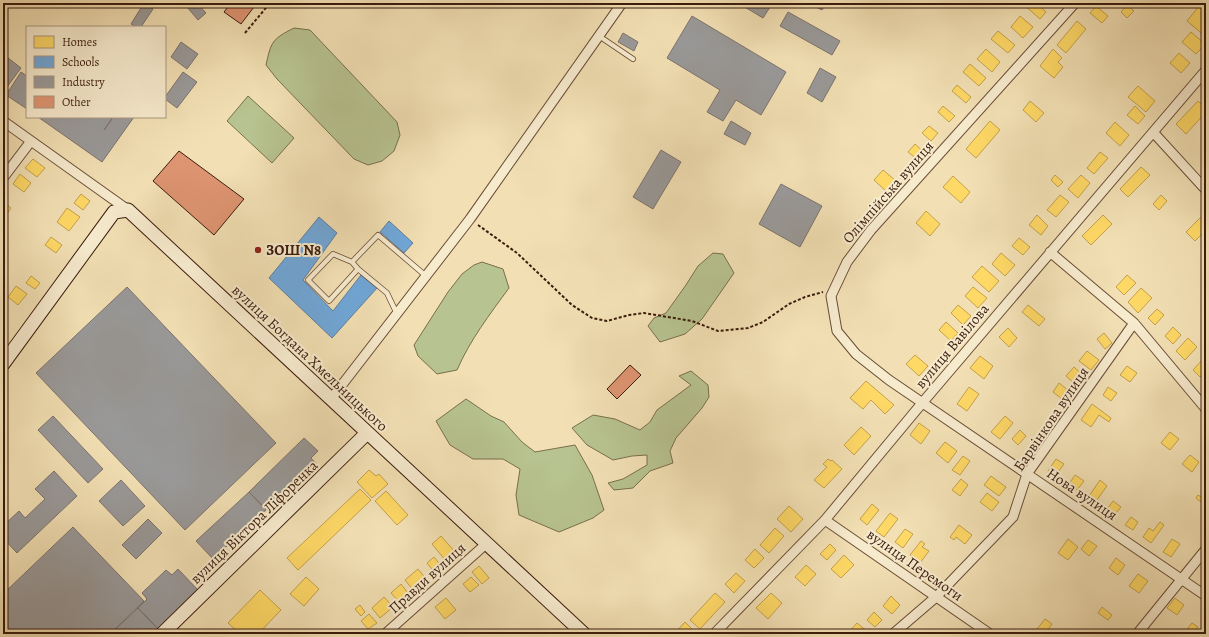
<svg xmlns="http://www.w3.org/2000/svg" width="1209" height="637" viewBox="0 0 1209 637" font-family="Alegreya,serif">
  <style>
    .green { fill: #b7c390; stroke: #796f4e }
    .homes { fill: #ffd966; stroke: #c4a04b }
    .schools { fill: #6fa8dc; stroke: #5f7e9e }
    .industry { fill: #999; stroke: #7d736f }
    .building { fill: #df9572; stroke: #3b1b0c }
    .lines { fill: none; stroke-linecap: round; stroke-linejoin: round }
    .lane-casing { stroke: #694c36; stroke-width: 6 }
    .street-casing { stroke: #694c36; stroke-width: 11 }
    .secondary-casing { stroke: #3b1b0c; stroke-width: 15 }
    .path { stroke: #3b1b0c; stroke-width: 2; stroke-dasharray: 3 2; stroke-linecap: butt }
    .lane { stroke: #f7ebce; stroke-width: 4.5 }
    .street { stroke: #f7ebce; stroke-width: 9 }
    .secondary { stroke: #f7ebce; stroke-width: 13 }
    .poi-dot { fill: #8f2418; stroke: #f7ebce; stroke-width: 1.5 }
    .labels { text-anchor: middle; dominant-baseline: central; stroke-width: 4; stroke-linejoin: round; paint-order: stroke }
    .street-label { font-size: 15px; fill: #3b1b0c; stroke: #f7ebce }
    .poi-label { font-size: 15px; font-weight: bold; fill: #3b1b0c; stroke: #f7ebce; text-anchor: start }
  </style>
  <rect width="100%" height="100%" fill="#f2e0b4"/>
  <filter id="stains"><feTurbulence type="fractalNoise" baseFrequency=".005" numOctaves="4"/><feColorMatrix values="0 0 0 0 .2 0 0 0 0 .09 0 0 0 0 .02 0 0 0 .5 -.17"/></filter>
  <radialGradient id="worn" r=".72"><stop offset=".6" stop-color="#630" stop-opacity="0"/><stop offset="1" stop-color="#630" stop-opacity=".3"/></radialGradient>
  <path class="green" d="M294,28L310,30L397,122L400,135L394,151L382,161L368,165L354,159L277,79L266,65C271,42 272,39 294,28Z
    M248,96L294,138L272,163L227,121Z
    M713,253L723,254L734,273L702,319L685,334L660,342L648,326L654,318L666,313L686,285L698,266Z
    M482,262L503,269L509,288C490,314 470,340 457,370L437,374L418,356L414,345L448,292L462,274L474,265Z
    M691,371L708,385L709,397L702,408L676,438L670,451L673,463L650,471L633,488L614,490L608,483L623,479L647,465V455L632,456L613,460L587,445L572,428L593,415L615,419L640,430L650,422L657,410L691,385L679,376Z
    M466,399L491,416L504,422L522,442L535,452L575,445L592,475L604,510L593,518L559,532L519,515L516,495L520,469L503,459H473L450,445L436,421Z"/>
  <path class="homes" d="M1022,3H1036L1046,12L1040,19Z
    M1101,3H1110L1106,7Z
    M1127,5L1134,11L1127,18L1121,12Z
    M1096,6L1108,16L1102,23L1090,13Z
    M1199,6L1206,12V37L1187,21Z
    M1020,16L1033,27L1023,38L1011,27Z
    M1077,21L1086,29L1066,53L1057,45Z
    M998,31L1015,45L1008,53L991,39Z
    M1191,32L1205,44L1196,54L1182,42Z
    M986,49L1000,62L992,72L977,59Z
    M1053,49L1062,58L1058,62L1063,67L1054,78L1040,66Z
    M1179,53L1190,63L1181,73L1170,63Z
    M970,64L986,78L979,86L963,72Z
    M957,85L971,97L966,103L952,91Z
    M1138,86L1155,101L1146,112L1128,97Z
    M1030,101L1044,113L1036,122L1023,110Z
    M1198,101L1206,109V112L1186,134L1176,124Z
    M943,106L955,116L949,122L938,112Z
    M1135,106L1145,116L1138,124L1127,115Z
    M990,121L1000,130L976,158L966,149Z
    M1115,122L1129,135L1120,146L1106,133Z
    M929,126L938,133L931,141L922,133Z
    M915,144L925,153L918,160L908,152Z
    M1100,152L1108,158L1094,174L1087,168Z
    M33,159L45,168L37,177L25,168Z
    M1141,167L1150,175L1128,197L1120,189Z
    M883,170L896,181L887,192L874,180Z
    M20,174L31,183L24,192L13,184Z
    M1055,175L1063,182L1058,187L1051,180Z
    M1081,175L1090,183L1078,198L1068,189Z
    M953,176L970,192L961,203L943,187Z
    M81,194L90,201L83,210L74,203Z
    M1060,195L1069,202L1056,217L1047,210Z
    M1161,195L1167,201L1159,210L1153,204Z
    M3,202L11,208L6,215L3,213Z
    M67,208L80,217L69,231L57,222Z
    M926,211L940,224L930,236L916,223Z
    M1037,215L1048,226L1041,235L1029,225Z
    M1103,215L1112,224L1091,245L1082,236Z
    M1201,217L1206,222V230L1195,241L1186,232Z
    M51,237L62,245L56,253L45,245Z
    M1019,238L1030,247L1023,255L1012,246Z
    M1206,242V251L1201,246Z
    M1001,253L1015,265L1005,276L992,264Z
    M982,266L999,281L989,292L972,277Z
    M1127,275L1136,283L1124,295L1116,287Z
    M31,276L40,283L35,289L26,283Z
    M16,286L27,294L18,305L8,297Z
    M973,287L987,298L978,308L965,296Z
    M1141,288L1152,298L1138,313L1128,302Z
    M958,305L971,316L963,325L951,313Z
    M1028,305L1045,319L1039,326L1022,312Z
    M1157,309L1164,315L1155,325L1148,318Z
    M3,314L7,317L3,322Z
    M946,322L958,333L951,341L939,330Z
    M1173,327L1181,335L1173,344L1165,336Z
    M1008,328L1017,338L1009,347L999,337Z
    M1104,333L1112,343L1105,349L1097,339Z
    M1188,338L1197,347L1185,360L1176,351Z
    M1087,351L1099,360L1091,370L1079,361Z
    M915,355L928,366L919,376L906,364Z
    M980,356L993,366L984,379L970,368Z
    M1204,358L1206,360V371L1200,377L1193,370Z
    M1127,366L1137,373L1130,382L1120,375Z
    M1074,367L1083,375L1075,384L1066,376Z
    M866,381L894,405L885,414L871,400L863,409L850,398Z
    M1059,383L1069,391L1062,399L1053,392Z
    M969,387L979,394L967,411L957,404Z
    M1108,387L1117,393L1111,401L1103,395Z
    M1092,404L1111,418L1109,422L1099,415L1091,427L1081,420Z
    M1005,416L1013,423L1000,439L991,432Z
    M919,423L930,431L921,444L910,435Z
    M861,427L871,436L854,455L844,445Z
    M1020,430L1026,436L1018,445L1012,439Z
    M1170,432L1179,439L1170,450L1161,443Z
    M945,442L957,451L948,463L936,453Z
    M1190,455L1199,462L1192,472L1182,464Z
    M963,456L970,461L960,475L952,470Z
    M828,459L831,461L832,460L842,469L824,488L814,480L827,467L823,464Z
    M1056,459L1064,464L1055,476L1048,471Z
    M369,470L376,476L379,474L388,484L372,498L357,482Z
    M1075,475L1084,481L1077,490L1069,484Z
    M991,476L1006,487L999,496L984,485Z
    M961,479L968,485L960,496L952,490Z
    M1100,480L1107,486L1094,504L1087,499Z
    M360,489L371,500L298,570L287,558Z
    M386,491L408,515L397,525L375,501Z
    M987,493L999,502L992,511L980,502Z
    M1198,495L1206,500V506L1196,498Z
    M1113,501L1121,507L1113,517L1105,512Z
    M872,504L879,510L867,525L860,519Z
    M789,506L803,519L791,532L777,519Z
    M890,513L898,519L884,537L876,531Z
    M1131,517L1138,522L1133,530L1125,525Z
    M1160,522L1164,525L1151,543L1143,537L1149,528L1153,531Z
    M959,525L972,535L965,544L956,537L954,540L950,537Z
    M775,528L784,536L769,553L760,545Z
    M905,529L913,534L903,548L895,542Z
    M441,536L456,553L446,561L432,544Z
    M1068,539L1078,547L1068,560L1058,553Z
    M1172,539L1180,544L1171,557L1163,552Z
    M1088,540L1097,546L1089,556L1081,549Z
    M921,541L925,544L922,547L929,551L920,563L910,555Z
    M830,544L836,550L827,560L820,554Z
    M755,549L764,558L754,568L745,560Z
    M844,555L854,565L841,578L831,569Z
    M434,557L442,567L435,573L427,563Z
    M1116,558L1125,565L1118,575L1109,568Z
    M806,565L816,574L805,586L795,577Z
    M479,566L489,578L482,584L472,572Z
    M418,569L426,579L413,590L405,580Z
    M736,573L745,581L734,593L725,584Z
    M1138,574L1148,581L1139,593L1129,586Z
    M306,577L319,589L304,606L290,594Z
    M471,577L479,585L470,592L463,584Z
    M401,584L408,593L398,601L391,593Z
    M260,590L281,610L258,634H240L228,623Z
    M715,593L725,602L700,629L690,620Z
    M771,593L782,603L768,619L756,608Z
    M891,596L900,605L892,614L883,606Z
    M384,597L393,607L380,618L372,608Z
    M446,598L456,610L445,619L435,607Z
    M1175,598L1184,605L1177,615L1167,608Z
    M360,605L365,612L361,616L355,609Z
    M1102,607L1112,615L1108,620L1098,613Z
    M874,612L882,620L875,627L867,620Z
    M369,614L377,623L368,629L361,621Z
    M1045,619L1052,624L1045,634H1033Z
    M685,622L696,633V634H674Z
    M857,623L868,632L866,634H847Z
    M1192,623L1198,627L1192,634H1186L1184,633Z
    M340,630L343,634H336Z
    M1148,630L1153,634H1144Z"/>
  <path class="schools" d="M319,217L337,233L303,280L333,311L361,275L377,288L332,338L269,278Z
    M389,221L413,243L404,253L380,232Z"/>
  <path class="industry" d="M144,3L153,9L141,27H136L131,24Z
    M193,3H197L206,13L198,20L187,7Z
    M738,3H771L772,4L763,18Z
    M814,3H826L822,10L812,5Z
    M788,12L840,41L832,55L780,26Z
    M692,16L786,72L761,115L736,100L723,121L707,112L720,90L667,58Z
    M623,33L638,42L634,51L618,42Z
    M181,42L198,54L187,69L171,57Z
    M3,54L21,68L4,91L3,90Z
    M820,68L836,77L822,102L807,93Z
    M21,72L27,76V109L6,95Z
    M183,72L197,82L177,108L165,99V97Z
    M38,117H109L112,119L104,130L113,117H134L102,162Z
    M731,121L751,133L745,145L724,134Z
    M661,150L681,162L653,209L633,197Z
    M781,184L822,206L800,247L759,224Z
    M127,287L276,443L185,530L36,373Z
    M53,416L103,469L88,483L38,430Z
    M304,438L318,451L311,458L318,466L271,514L249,492Z
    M54,471L77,496L17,553L3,538V526L19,511L25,518L45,499L35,489Z
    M121,480L145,506L123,526L99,501Z
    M249,492L266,510L213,559L196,541Z
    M148,519L162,533L136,559L122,545Z
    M73,527L144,601L110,634H3V594Z
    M3,562L8,566L3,571Z
    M178,569L198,590L158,629L138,608L147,599L142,593L166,570L172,575Z
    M138,608L158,629L153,634H110Z"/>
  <path class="building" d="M231,3H257L241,24L224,12Z
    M179,151L244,199L214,235L153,181Z
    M630,365L641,375L617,399L607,389Z"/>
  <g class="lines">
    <g class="lane-casing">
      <path id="lane" d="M599,36L633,59
        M352,262L378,235L426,276
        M358,269L352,262L333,254L308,280L329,301L358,269L387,293L397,314"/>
    </g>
    <g class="street-casing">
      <path id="street" d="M1075,3L871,230L847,262L831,296L837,331L856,354L889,380L1206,596
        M3,121L128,210
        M1153,132L1206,190
        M3,178L31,141
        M1050,252L1134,323L1206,409
        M331,399L470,219L622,3
        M825,520L990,634
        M385,634L486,544
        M714,634L825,520L923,402L1206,70
        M893,634L936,597L1013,517L1027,474L1134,323
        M1137,634L1206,549"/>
    </g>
    <g class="secondary-casing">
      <path id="secondary" d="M3,364L114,212L128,210L584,634
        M162,634L367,433"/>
    </g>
    <path class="path" d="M245,33L270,3
      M478,225L517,253L572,305L592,318L607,321L629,315L644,313L692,321L718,331L748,328L763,322L789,304L805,297L823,292"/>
    <use href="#lane" class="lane"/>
    <use href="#street" class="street"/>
    <use href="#secondary" class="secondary"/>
  </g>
  <circle class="poi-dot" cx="258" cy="250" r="4"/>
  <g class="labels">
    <g class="street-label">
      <text transform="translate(888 192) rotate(-49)">Олімпійська вулиця</text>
      <text transform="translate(952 346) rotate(-50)">вулиця Вавілова</text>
      <text transform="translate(310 358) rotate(43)">вулиця Богдана Хмельницького</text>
      <text transform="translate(1051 419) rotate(-56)">Барвінкова вулиця</text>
      <text transform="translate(1082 494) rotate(34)">Нова вулиця</text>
      <text transform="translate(254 522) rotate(-44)">вулиця Віктора Ліфоренка</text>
      <text transform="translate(915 565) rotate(35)">вулиця Перемоги</text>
      <text transform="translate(427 578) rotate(-42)">Правди вулиця</text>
    </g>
    <g class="poi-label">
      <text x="266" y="250">ЗОШ N8</text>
    </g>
  </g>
  <rect width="1209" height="637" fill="none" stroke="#f2e0b4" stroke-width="16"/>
  <rect x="4" y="4" width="1201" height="629" fill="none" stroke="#3b1b0c" stroke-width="2"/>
  <rect x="8" y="8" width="1193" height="621" fill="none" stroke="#3b1b0c"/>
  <rect x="26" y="26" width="140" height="92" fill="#f7ebce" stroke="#ac9880"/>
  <rect x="34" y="36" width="20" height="12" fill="#ffd966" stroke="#ac9880"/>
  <text x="62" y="46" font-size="12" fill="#3b1b0c">Homes</text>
  <rect x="34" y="56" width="20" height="12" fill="#6fa8dc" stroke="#ac9880"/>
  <text x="62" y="66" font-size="12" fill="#3b1b0c">Schools</text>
  <rect x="34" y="76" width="20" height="12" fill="#999999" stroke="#ac9880"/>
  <text x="62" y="86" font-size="12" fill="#3b1b0c">Industry</text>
  <rect x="34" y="96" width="20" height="12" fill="#df9572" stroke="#ac9880"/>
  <text x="62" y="106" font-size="12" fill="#3b1b0c">Other</text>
  <rect width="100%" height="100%" filter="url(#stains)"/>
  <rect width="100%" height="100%" fill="url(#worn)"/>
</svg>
